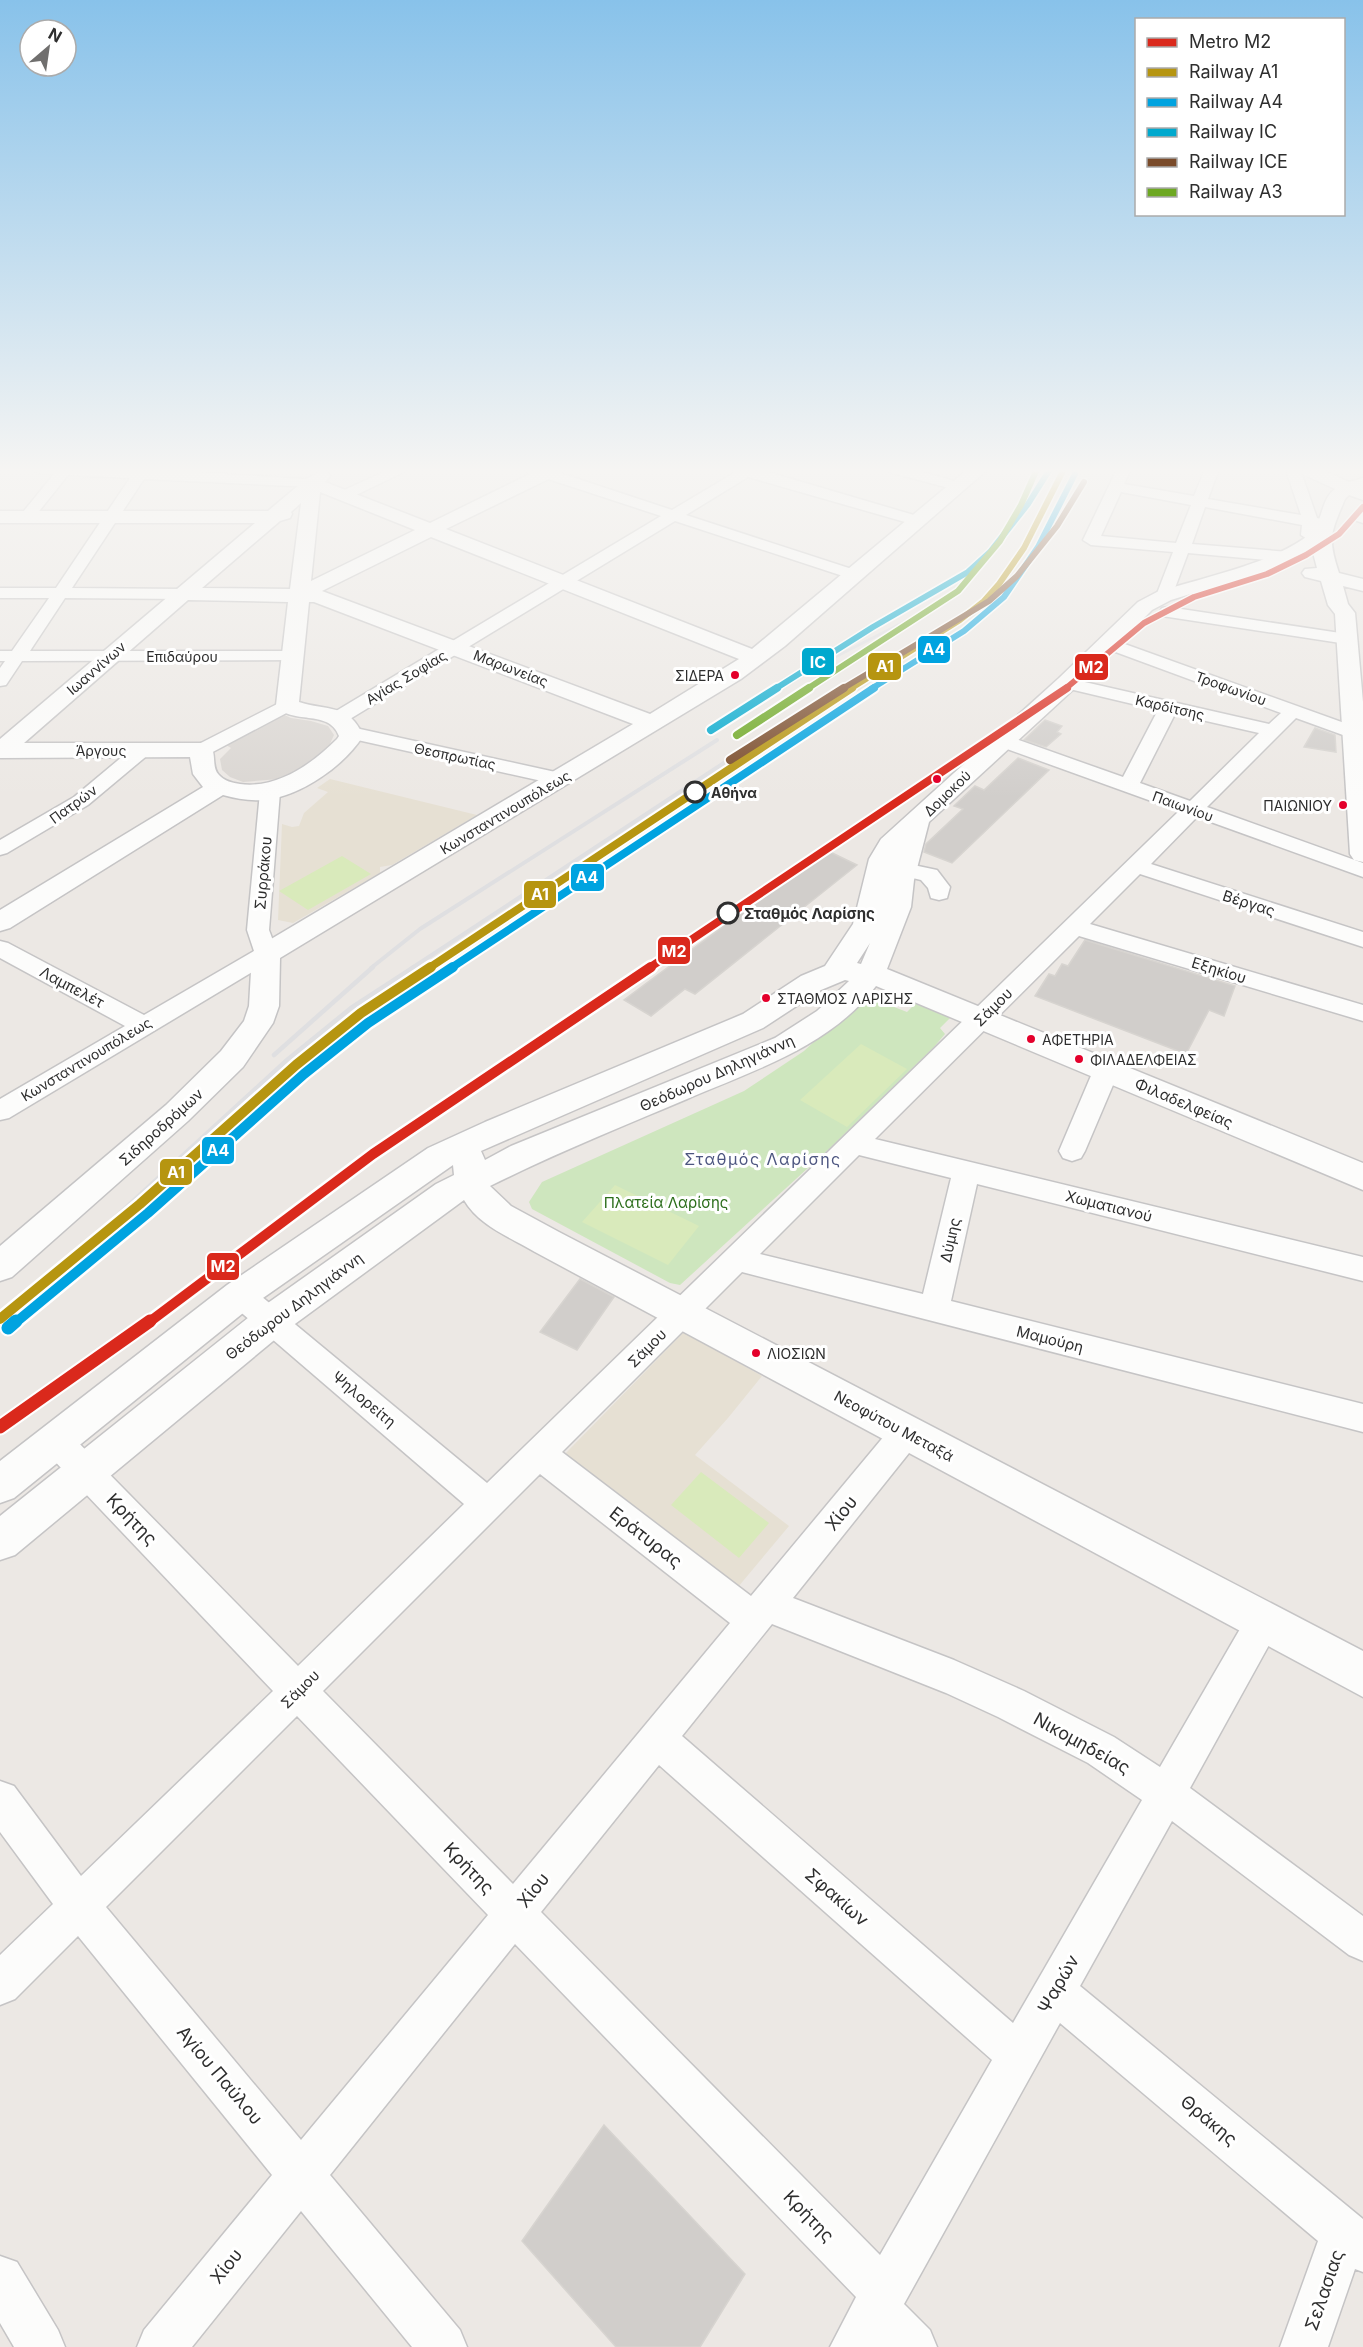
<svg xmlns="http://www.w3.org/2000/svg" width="1363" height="2347" viewBox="0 0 1363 2347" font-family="Inter,sans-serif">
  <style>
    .education { fill: #e6e0d3 }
    .green { fill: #cee6be }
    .pitch { fill: #d9eabb }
    .plaza { fill: #dad6d2 }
    .building { fill: #d1cecb; stroke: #d7d4d0; stroke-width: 1.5 }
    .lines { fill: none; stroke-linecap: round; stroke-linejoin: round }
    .street-casing { stroke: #c5c4c5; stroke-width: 3 }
    .secondary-casing { stroke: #c5c4c5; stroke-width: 3 }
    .street { fill: #fcfcfb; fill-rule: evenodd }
    .secondary { fill: #fcfcfb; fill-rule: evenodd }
    .rail-far2 { stroke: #dfdfe1; stroke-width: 3 }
    .rail-far1 { stroke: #dfdfe1; stroke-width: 4 }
    .rail { stroke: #dfdfe1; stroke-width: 4.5 }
    .rail-1-far2-casing { stroke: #fff; stroke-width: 9 }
    .rail-1-far1-casing { stroke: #fff; stroke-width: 12 }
    .rail-1-casing { stroke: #fff; stroke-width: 15 }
    .rail-2-far3-casing { stroke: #fff; stroke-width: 9 }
    .rail-2-far2-casing { stroke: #fff; stroke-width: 12 }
    .rail-2-far1-casing { stroke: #fff; stroke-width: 15 }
    .rail-2-casing { stroke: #fff; stroke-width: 17 }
    .rail-3-far1-casing { stroke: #fff; stroke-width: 9 }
    .rail-3-casing { stroke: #fff; stroke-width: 12 }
    .rail-4-far1-casing { stroke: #fff; stroke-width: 9 }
    .rail-4-casing { stroke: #fff; stroke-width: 12 }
    .rail-5-far1-casing { stroke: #fff; stroke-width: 9 }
    .rail-5-casing { stroke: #fff; stroke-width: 12 }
    .rail-1-far2 { stroke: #b69510; stroke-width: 6 }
    .rail-1-far1 { stroke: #b69510; stroke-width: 8 }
    .rail-1 { stroke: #b69510; stroke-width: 10 }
    .rail-2-far3 { stroke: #00a3e0; stroke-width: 6 }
    .rail-2-far2 { stroke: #00a3e0; stroke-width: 8 }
    .rail-2-far1 { stroke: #00a3e0; stroke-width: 10 }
    .rail-2 { stroke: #00a3e0; stroke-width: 13 }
    .rail-3-far1 { stroke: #00a9ce; stroke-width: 6 }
    .rail-3 { stroke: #00a9ce; stroke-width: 8 }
    .rail-4-far1 { stroke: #7a4b2a; stroke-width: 6 }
    .rail-4 { stroke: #7a4b2a; stroke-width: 8 }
    .rail-5-far1 { stroke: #6da822; stroke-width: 6 }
    .rail-5 { stroke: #6da822; stroke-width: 8 }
    .metro-1-far3-casing { stroke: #fff; stroke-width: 9 }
    .metro-1-far2-casing { stroke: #fff; stroke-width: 12 }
    .metro-1-far1-casing { stroke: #fff; stroke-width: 15 }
    .metro-1-casing { stroke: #fff; stroke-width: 17 }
    .metro-1-far3 { stroke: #da291c; stroke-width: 6 }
    .metro-1-far2 { stroke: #da291c; stroke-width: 8 }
    .metro-1-far1 { stroke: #da291c; stroke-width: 10 }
    .metro-1 { stroke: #da291c; stroke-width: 13 }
    .bus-dot { fill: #e4002b; stroke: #fff; stroke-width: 2 }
    .stop-dot { fill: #fff; stroke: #2e2e2e; stroke-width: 3 }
    .labels { text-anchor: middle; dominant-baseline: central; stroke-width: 6; stroke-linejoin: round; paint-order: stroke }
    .far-street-label { font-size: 14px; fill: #2e2e2e; stroke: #fff }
    .bus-label { font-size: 14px; fill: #2e2e2e; stroke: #fff; text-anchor: start }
    .far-stop-label { font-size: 14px; font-weight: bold; fill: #2e2e2e; stroke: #fff; text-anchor: start }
    .street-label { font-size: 15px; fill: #2e2e2e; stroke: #fff }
    .stop-label { font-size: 15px; font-weight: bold; fill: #2e2e2e; stroke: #fff; text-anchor: start }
    .park-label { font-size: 15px; fill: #2c6e1b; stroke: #fff }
    .neighbourhood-label { font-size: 16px; letter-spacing: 1.5px; fill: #4d5680; stroke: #fff }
    .near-street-label { font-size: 18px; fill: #2e2e2e; stroke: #fff }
    .line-badge { stroke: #fff; stroke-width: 2 }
    .badge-label { font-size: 16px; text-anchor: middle; font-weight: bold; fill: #fff }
  </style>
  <rect width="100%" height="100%" fill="#ece8e4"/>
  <path class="education" d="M330,779L477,815L392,865L380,867V873L293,923L278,920L282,824L292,827L299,826L304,813L328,792L317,788Z
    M684,1332L762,1376L728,1418L695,1455L789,1526L733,1593L564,1455Z"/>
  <path class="green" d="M871,998L907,1012L915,1004L951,1017L940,1028L945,1034L934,1047L831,1147L680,1285L670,1283L532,1209L529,1202L542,1182L744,1091L804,1051L859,1000Z"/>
  <path class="pitch" d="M342,856L371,874L308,910L279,891Z
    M861,1044L907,1069L847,1127L800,1100Z
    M615,1185L699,1226L668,1265L582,1222Z
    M701,1472L769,1523L739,1558L671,1505Z"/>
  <path class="plaza" d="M278,712L291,718L311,721L328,726L334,735L329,746L321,754L296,771L279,779L243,782L230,777L222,770L220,759L231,748L221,742Z"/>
  <path class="building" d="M1045,720L1062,726L1057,732L1061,734L1046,747L1024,740Z
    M1315,728L1335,735L1336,752L1304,747Z
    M1018,758L1049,770L952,863L924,852L926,844L963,809L954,806L975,786L984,790Z
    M826,850L857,865L695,994L685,989L651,1016L624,1000Z
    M1085,940L1235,986L1224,1016L1209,1010L1186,1054L1035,996L1049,974L1055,976L1062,964L1068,966Z
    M580,1279L614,1297L577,1350L540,1332Z
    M604,2125L745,2274L700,2347H616L522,2241Z"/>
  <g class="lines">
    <g class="street-casing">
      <path id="street" d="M32,469H150L317,480L319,483L317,486L312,487L144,479L72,588L183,589L191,594L183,599L65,598L30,651H292L298,652L301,656L298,660L22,661L6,685L0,686V668L5,661H0V651H12L49,598H0V588H56L130,478L68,475L32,520L27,522L19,517L54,474L39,473Z
        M390,469H410L350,498H340L338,495L340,492Z
        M525,469H548L672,510L734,473L729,469H758L924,518L927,521L919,526L748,477L686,515L861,572L863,575L861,578H849L675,521L345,722H331L329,718L331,714L661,516L527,472Z
        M887,469H912L965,484L967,487L960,491L889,472Z
        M1117,469H1131L1124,484L1194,496L1205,469H1219L1208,499L1301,515L1286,470L1300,469L1317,518L1329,521L1332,524L1324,529L1318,527L1315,538L1309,540L1301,535L1302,525L1205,507L1192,544L1289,552L1297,557L1289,562L1188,553L1172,596L1164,601L1158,600L1156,596L1173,552L1091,545L1083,540ZM1121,492L1191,505L1176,543L1101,536Z
        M1359,512L1363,513V523L1354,520L1351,517Z
        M1168,607L1347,634L1353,635L1356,639L1353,643L1347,644L1162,616L1160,612L1162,608Z
        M1108,638L1361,729L1363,732L1361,737L1354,739L1296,718L1207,807L1363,863V877L1197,817L1151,864L1363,932V947L1140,874L1090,924L1363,1005V1021L1079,936L875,1139L1363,1257V1281L977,1184L951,1301L1363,1404V1432L742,1272L562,1452L751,1596L895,1423L906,1419L917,1423L922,1433L917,1443L793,1598L954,1660L1024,1691L1114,1737L1160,1767L1251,1610L1263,1605L1275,1610L1281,1622L1275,1634L1190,1788L1363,1916V1961L1349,1955L1172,1821L1080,1986L1363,2219V2272L1355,2269L1328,2347H1280L1318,2241L1060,2023L904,2304L930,2330L937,2347H830L856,2297L515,1944L330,2175L460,2330L467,2347H412L301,2211L192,2347H137L144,2330L272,2175L78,1936L15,1999L0,2005V1955L53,1904L0,1832V1781L14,1786L81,1876L273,1691L45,1451L40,1441L45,1431L56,1427L67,1431L298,1666L464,1504L230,1303L225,1295L230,1287L240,1283L250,1287L487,1483L1179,811L996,745L993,741L996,737H1010L1123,777L1158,710L1061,687L1058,683L1061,679L1067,678L1269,724L1281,713L1102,647L1099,643L1102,639ZM1175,714L1259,733L1190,801L1140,783ZM859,1155L951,1178L923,1294L760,1254ZM540,1474L730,1623L513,1884L323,1691ZM772,1624L946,1693L998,1717L1088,1763L1142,1800L1013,2023L682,1736ZM297,1716L488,1915L301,2140L106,1907ZM659,1765L992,2060L880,2255L541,1912Z
        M287,699L294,701L296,705L294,709L209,754H195L192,750L195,746Z
        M351,727L560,773L567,775L570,779L567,783L560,785L344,737L341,733L344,729Z
        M142,744L149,746L152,750L149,754L88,805L7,853L0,855V840L74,797L135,746Z
        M270,786L277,788L280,792L269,930L278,954L274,959L9,1118L0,1120V1099L125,1026L0,958V941L8,943L144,1015L254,951L247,930L260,792L263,788Z
        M904,863L937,870L950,887L947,898L939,900L931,898L928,888L921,880L896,874L893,869L896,864Z
        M1106,1062L1115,1065L1119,1071L1085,1151L1081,1158L1072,1161L1063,1158L1059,1151L1093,1071L1097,1065Z
        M0,2256L17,2262L58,2330L65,2347H14L0,2323Z"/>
    </g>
    <g class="secondary-casing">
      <path id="secondary" d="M540,469H564L561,473L446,529L752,649L968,469H988L785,646L741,679L280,958L279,1006L273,1023L243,1067L188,1121L12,1277L0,1281V1246L166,1105L221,1051L244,1021L249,1006L252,954L256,948L633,724L314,602H309L299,702C326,711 350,703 363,736C344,766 302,795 266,800C252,801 237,799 223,795L10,928L0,931V910L203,787L193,774L190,757L0,758V739L255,523H0V511H268L306,479L321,471L327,472L330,476L325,482L430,523ZM320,492L415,530L311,581ZM301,503L290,589L202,588L280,521L290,518L292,514L291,512ZM431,537L739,659L650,714L322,591ZM188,600L288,602L276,705C290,726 329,708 339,736L337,739C312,764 277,789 240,784C233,783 224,781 219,775C211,767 217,754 210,745L202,743H24Z
        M1297,469H1321L1349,482L1363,478V500L1349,495L1345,499C1331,533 1327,537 1339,573L1363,579V591L1343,586L1348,604L1355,613L1363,702V862L1354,860L1350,854L1335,614L1328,605L1321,581L1305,577L1302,573L1305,569L1317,568L1312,549L1296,561L1171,600L1152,610L1075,688L929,822L914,880L911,907L887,969L1363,1163V1190L876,986C830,1047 754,1070 687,1099C621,1127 554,1154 490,1186L511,1206L559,1232L1363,1651V1697L535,1252C510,1237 479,1226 464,1200L284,1332L15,1555L0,1560V1516L258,1310L436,1184L454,1175L453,1165L253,1305L14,1498L0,1503V1461L227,1285L428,1148L485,1122L743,1014L801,976L825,966L853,924L869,859L881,839L1059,678L1138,602L1157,592C1201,578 1278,562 1311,533C1323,521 1321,499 1335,489L1300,473ZM870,943L861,964L857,963ZM845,980L849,981L817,1011L775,1038L511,1146L485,1160L481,1151L763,1028L821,990Z"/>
    </g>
    <use href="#street" class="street"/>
    <use href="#secondary" class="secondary"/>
    <path class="rail-far2" d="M833,658L912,618"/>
    <path class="rail-far1" d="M371,968L420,929L717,740
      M412,968L742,751"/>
    <path class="rail" d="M274,1055L373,967
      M46,1281L287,1060L351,1008L414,967"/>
    <g class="rail-1-far2-casing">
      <path id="rail-1-far2" d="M850,689L960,620L984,601L999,584L1024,548L1064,469"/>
    </g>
    <g class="rail-1-far1-casing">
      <path id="rail-1-far1" d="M429,968L852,688"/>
    </g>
    <g class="rail-1-casing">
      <path id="rail-1" d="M0,1319L140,1204L296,1065L361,1013L431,967"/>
    </g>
    <g class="rail-2-far3-casing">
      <path id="rail-2-far3" d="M871,689L964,631L1004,597L1038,547L1075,474"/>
    </g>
    <g class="rail-2-far2-casing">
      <path id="rail-2-far2" d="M451,968L874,688"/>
    </g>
    <g class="rail-2-far1-casing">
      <path id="rail-2-far1" d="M15,1323L148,1213L304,1074L368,1023L453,967"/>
    </g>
    <g class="rail-2-casing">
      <path id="rail-2" d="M8,1328L16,1321"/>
    </g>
    <g class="rail-3-far1-casing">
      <path id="rail-3-far1" d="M775,689L873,627L968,572L990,552L1028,504L1050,469"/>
    </g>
    <g class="rail-3-casing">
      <path id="rail-3" d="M711,730L777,688"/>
    </g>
    <g class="rail-4-far1-casing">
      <path id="rail-4-far1" d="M842,689L989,601L1017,576L1057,526L1084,482"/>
    </g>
    <g class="rail-4-casing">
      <path id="rail-4" d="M730,760L844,688"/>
    </g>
    <g class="rail-5-far1-casing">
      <path id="rail-5-far1" d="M807,689L958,591L1000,541L1021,505L1037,469"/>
    </g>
    <g class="rail-5-casing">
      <path id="rail-5" d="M737,735L809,688"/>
    </g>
    <use href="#rail-1-far2" class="rail-1-far2"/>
    <use href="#rail-1-far1" class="rail-1-far1"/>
    <use href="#rail-1" class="rail-1"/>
    <use href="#rail-2-far3" class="rail-2-far3"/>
    <use href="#rail-2-far2" class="rail-2-far2"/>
    <use href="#rail-2-far1" class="rail-2-far1"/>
    <use href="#rail-2" class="rail-2"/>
    <use href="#rail-3-far1" class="rail-3-far1"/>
    <use href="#rail-3" class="rail-3"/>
    <use href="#rail-4-far1" class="rail-4-far1"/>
    <use href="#rail-4" class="rail-4"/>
    <use href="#rail-5-far1" class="rail-5-far1"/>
    <use href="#rail-5" class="rail-5"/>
    <g class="metro-1-far3-casing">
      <path id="metro-1-far3" d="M1065,689L1144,623L1194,597L1267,574L1306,555L1339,534L1363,507"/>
    </g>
    <g class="metro-1-far2-casing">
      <path id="metro-1-far2" d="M649,968L1067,688"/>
    </g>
    <g class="metro-1-far1-casing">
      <path id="metro-1-far1" d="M148,1323L373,1154L651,967"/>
    </g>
    <g class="metro-1-casing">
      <path id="metro-1" d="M0,1427L150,1321"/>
    </g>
    <use href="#metro-1-far3" class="metro-1-far3"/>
    <use href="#metro-1-far2" class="metro-1-far2"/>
    <use href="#metro-1-far1" class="metro-1-far1"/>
    <use href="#metro-1" class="metro-1"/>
  </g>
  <linearGradient id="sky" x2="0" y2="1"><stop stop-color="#88c2ea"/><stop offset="0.59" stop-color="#f6f5f3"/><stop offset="1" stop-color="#f6f5f3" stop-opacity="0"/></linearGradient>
  <rect width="1363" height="798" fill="url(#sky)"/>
  <g class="bus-dot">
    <circle cx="735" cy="675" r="5"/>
    <circle cx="937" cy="779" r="5"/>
    <circle cx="1343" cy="805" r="5"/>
    <circle cx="766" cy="998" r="5"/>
    <circle cx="1031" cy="1039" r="5"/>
    <circle cx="1079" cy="1059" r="5"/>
    <circle cx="756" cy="1353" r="5"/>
  </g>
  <g class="stop-dot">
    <circle cx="695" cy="792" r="10"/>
    <circle cx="728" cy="913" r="10"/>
  </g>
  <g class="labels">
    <g class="far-street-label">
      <text x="182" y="656">Επιδαύρου</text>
      <text transform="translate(96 668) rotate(-41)">Ιωαννίνων</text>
      <text transform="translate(511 668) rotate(21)">Μαρωνείας</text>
      <text transform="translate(406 677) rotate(-31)">Αγίας Σοφίας</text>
      <text transform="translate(1231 688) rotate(20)">Τροφωνίου</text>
      <text transform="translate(1170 707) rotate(13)">Καρδίτσης</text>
      <text x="101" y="750">Άργους</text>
      <text transform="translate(455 756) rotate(12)">Θεσπρωτίας</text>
      <text transform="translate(947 793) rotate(-44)">Δομοκού</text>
      <text transform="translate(73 804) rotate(-36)">Πατρών</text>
      <text transform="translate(1183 806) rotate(20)">Παιωνίου</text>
      <text transform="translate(505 812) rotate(-31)">Κωνσταντινουπόλεως</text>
      <text transform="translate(86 1059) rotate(-31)">Κωνσταντινουπόλεως</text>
    </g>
    <g class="bus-label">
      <text x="724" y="675" text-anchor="end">ΣΙΔΕΡΑ</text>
      <text x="1332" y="805" text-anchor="end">ΠΑΙΩΝΙΟΥ</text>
      <text x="777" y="998">ΣΤΑΘΜΟΣ ΛΑΡΙΣΗΣ</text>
      <text x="1042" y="1039">ΑΦΕΤΗΡΙΑ</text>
      <text x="1090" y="1059">ΦΙΛΑΔΕΛΦΕΙΑΣ</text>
      <text x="767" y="1353">ΛΙΟΣΙΩΝ</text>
    </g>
    <g class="far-stop-label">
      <text x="711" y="792">Αθήνα</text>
    </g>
    <g class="street-label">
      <text transform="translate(263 873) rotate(-85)">Συρράκου</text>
      <text transform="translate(1249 903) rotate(18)">Βέργας</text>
      <text transform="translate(1219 970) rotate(17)">Εξηκίου</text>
      <text transform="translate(72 987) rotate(28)">Λαμπελέτ</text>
      <text transform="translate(993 1007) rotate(-45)">Σάμου</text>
      <text transform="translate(717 1073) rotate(-24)">Θεόδωρου Δηληγιάννη</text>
      <text transform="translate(1184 1103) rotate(23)">Φιλαδελφείας</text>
      <text transform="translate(161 1127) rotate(-42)">Σιδηροδρόμων</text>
      <text transform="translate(1109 1206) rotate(14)">Χωματιανού</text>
      <text transform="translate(950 1240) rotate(-77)">Δύμης</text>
      <text transform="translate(294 1306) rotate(-37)">Θεόδωρου Δηληγιάννη</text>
      <text transform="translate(1050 1339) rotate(14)">Μαμούρη</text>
      <text transform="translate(647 1348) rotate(-45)">Σάμου</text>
      <text transform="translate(364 1399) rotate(40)">Ψηλορείτη</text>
      <text transform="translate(894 1426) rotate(28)">Νεοφύτου Μεταξά</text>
      <text transform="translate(300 1689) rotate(-45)">Σάμου</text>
    </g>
    <g class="stop-label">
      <text x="744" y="913">Σταθμός Λαρίσης</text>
    </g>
    <g class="park-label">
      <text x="666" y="1202">Πλατεία Λαρίσης</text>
    </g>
    <g class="neighbourhood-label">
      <text x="763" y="1159">Σταθμός Λαρίσης</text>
    </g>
    <g class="near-street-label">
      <text transform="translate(841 1513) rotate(-51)">Χίου</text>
      <text transform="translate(132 1519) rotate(46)">Κρήτης</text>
      <text transform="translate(646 1537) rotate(38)">Εράτυρας</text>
      <text transform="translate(1082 1743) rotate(29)">Νικομηδείας</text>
      <text transform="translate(469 1868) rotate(46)">Κρήτης</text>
      <text transform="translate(533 1890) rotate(-51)">Χίου</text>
      <text transform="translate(837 1897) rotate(41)">Σφακίων</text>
      <text transform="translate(1058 1984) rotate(-60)">Ψαρών</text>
      <text transform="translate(220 2075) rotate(50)">Αγίου Παύλου</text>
      <text transform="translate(1209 2120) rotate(40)">Θράκης</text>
      <text transform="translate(809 2216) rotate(46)">Κρήτης</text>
      <text transform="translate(226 2266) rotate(-51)">Χίου</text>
      <text transform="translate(1324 2290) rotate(-71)">Σελασιας</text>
    </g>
  </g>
  <g class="line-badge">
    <rect x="917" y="635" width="34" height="29" rx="6" fill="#00a3e0"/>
    <rect x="801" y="647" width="34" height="29" rx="6" fill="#00a9ce"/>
    <rect x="867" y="652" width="35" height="29" rx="6" fill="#b69510"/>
    <rect x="1074" y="653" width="35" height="28" rx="6" fill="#da291c"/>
    <rect x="570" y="863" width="35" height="29" rx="6" fill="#00a3e0"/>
    <rect x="523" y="880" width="34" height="29" rx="6" fill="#b69510"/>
    <rect x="657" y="936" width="34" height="29" rx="6" fill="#da291c"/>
    <rect x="201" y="1136" width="34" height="29" rx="6" fill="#00a3e0"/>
    <rect x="159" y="1158" width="34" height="28" rx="6" fill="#b69510"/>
    <rect x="206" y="1252" width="34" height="29" rx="6" fill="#da291c"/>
  </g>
  <g class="badge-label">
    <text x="934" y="655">A4</text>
    <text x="818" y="668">IC</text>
    <text x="885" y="672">A1</text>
    <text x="1091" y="673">Μ2</text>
    <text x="587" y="883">A4</text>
    <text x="540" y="900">A1</text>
    <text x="674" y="957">Μ2</text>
    <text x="218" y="1156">A4</text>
    <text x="176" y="1178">A1</text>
    <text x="223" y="1272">Μ2</text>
  </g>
  <rect x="1135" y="18" width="210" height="198" fill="#ffffff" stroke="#ababab" stroke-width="1.5"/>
  <rect x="1147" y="38" width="30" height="9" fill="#da291c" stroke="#ababab" stroke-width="1.5"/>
  <text x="1189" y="48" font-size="18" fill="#2e2e2e">Metro Μ2</text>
  <rect x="1147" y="68" width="30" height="9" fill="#b69510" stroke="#ababab" stroke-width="1.5"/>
  <text x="1189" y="78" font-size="18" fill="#2e2e2e">Railway A1</text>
  <rect x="1147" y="98" width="30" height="9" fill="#00a3e0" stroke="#ababab" stroke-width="1.5"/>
  <text x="1189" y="108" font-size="18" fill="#2e2e2e">Railway A4</text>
  <rect x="1147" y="128" width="30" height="9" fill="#00a9ce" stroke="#ababab" stroke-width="1.5"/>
  <text x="1189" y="138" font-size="18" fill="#2e2e2e">Railway IC</text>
  <rect x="1147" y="158" width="30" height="9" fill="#7a4b2a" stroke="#ababab" stroke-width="1.5"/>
  <text x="1189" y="168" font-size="18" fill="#2e2e2e">Railway ICE</text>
  <rect x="1147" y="188" width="30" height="9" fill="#6da822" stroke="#ababab" stroke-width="1.5"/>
  <text x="1189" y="198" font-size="18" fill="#2e2e2e">Railway A3</text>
  <g transform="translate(48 48) rotate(29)"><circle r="28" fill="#ffffff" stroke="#ababab" stroke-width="1.5"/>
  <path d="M0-4.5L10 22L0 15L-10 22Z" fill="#706f6e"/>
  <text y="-9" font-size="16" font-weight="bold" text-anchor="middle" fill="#2e2e2e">N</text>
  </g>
</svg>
